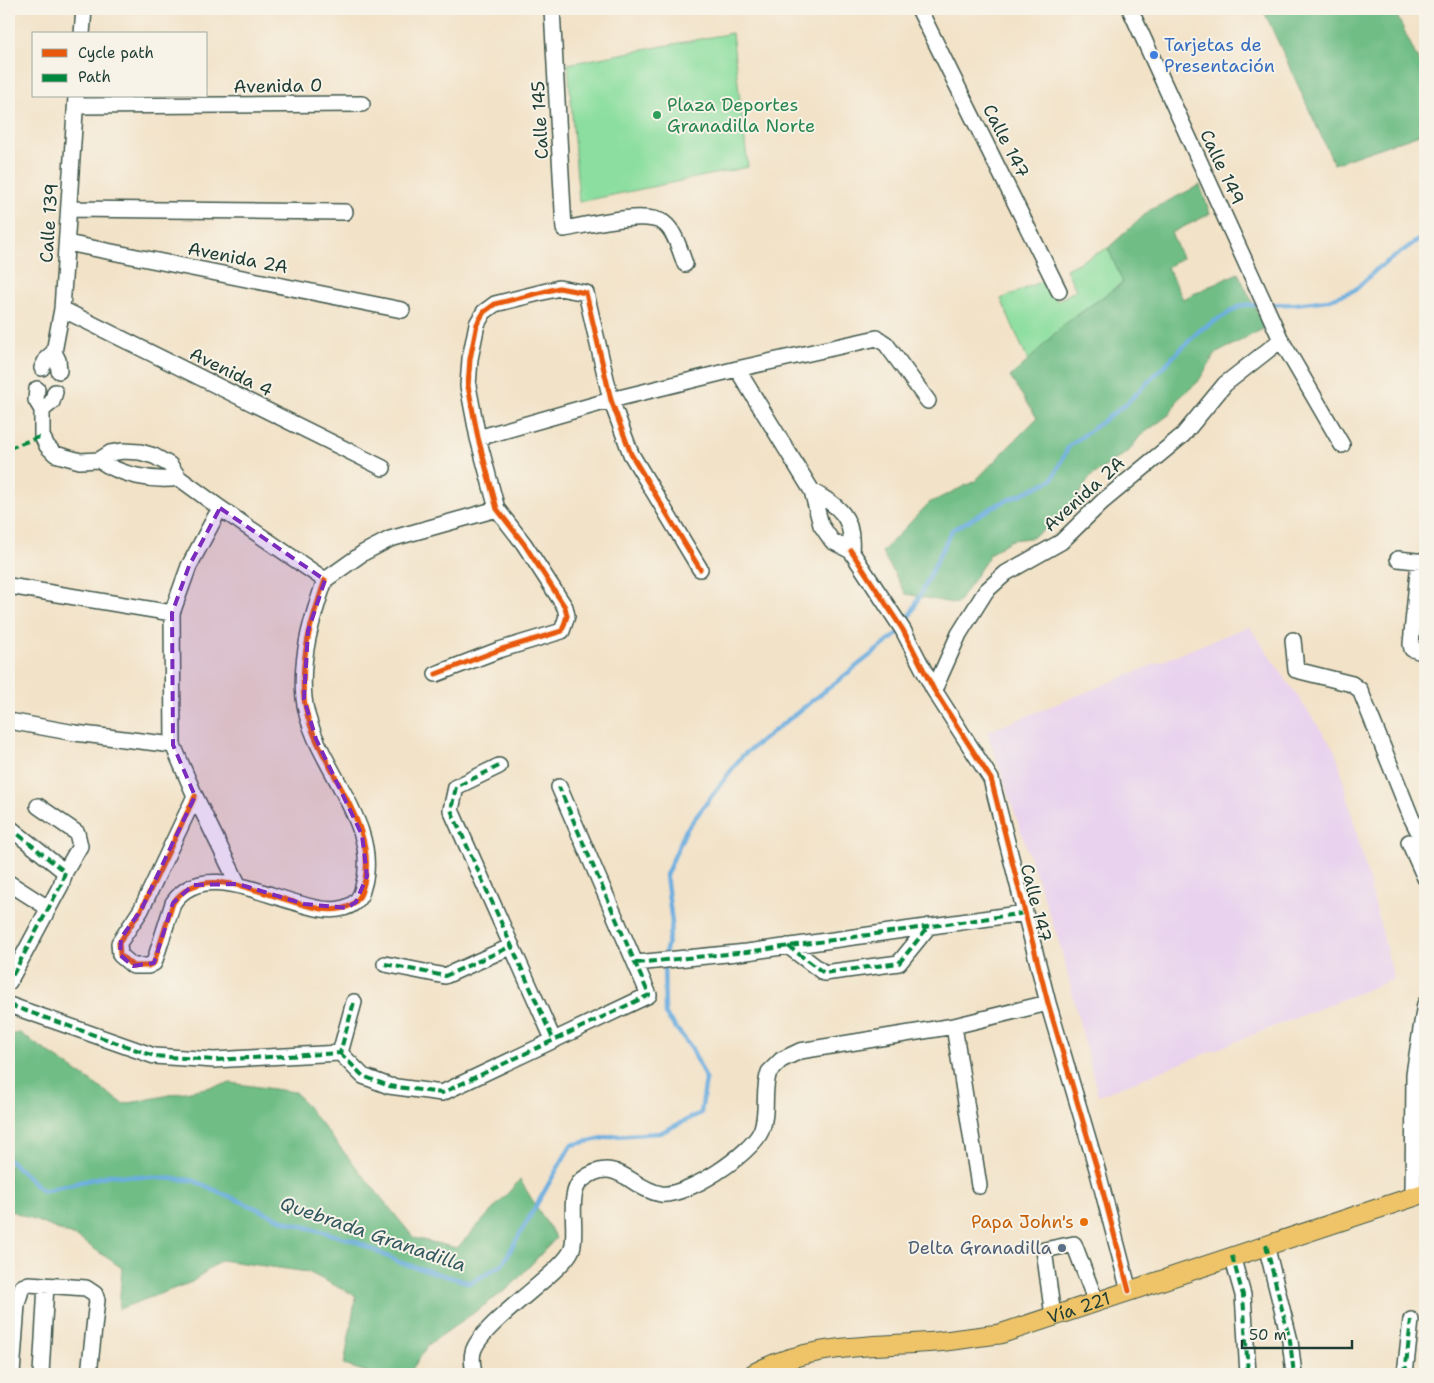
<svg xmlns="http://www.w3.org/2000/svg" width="1434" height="1383" viewBox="0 0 1434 1383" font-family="'Shantell Sans',sans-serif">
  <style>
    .built { fill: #e8d2ee }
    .green { fill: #8bde9f; stroke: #558e6a }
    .forest { fill: #70bd86; stroke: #487d5d }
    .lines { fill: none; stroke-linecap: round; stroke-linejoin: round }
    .stream { stroke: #6aaddf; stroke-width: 4.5 }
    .minor-casing { stroke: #3f564a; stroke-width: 18 }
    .major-casing { stroke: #3f564a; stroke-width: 21 }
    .minor { stroke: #fff; stroke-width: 15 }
    .major { stroke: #efc469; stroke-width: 19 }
    .quiet { stroke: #00873e; stroke-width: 4; stroke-dasharray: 8 4; stroke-linecap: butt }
    .cycleway-casing { stroke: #f7f3e8; stroke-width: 8 }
    .cycleway { stroke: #e8590c; stroke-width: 5 }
    .marked { fill: #7b2cbf; fill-opacity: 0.2; stroke: #7b2cbf; stroke-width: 4; stroke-dasharray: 10 6; stroke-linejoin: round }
    .shop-dot { fill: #3f7fe0; stroke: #f7f3e8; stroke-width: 2 }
    .leisure-dot { fill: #2e9e5b; stroke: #f7f3e8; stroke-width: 2 }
    .food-dot { fill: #e8710a; stroke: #f7f3e8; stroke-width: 2 }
    .service-dot { fill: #5c6f8a; stroke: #f7f3e8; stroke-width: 2 }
    .labels { text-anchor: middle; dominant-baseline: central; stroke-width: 4; stroke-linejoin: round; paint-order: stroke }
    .shop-label { font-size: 18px; fill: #366cbe; stroke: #f7f3e8; text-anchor: start }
    .street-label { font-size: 18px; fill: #1f3d34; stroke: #f7f3e8 }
    .leisure-label { font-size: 18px; fill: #27864d; stroke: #f7f3e8; text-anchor: start }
    .food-label { font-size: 18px; fill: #c56008; stroke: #f7f3e8; text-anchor: end }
    .service-label { font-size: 18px; fill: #4e5e75; stroke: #f7f3e8; text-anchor: end }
    .water-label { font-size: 19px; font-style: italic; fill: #32595f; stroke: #f7f3e8 }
  </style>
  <rect width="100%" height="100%" fill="#f7f3e8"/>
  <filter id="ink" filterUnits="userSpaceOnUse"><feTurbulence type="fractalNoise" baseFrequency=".02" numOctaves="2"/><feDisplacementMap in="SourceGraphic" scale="10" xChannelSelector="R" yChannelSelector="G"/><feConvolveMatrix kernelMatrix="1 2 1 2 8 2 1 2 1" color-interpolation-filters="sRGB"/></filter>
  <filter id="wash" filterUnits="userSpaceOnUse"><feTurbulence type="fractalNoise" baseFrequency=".0096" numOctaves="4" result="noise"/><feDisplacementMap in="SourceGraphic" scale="20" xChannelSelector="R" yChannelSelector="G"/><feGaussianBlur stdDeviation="1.12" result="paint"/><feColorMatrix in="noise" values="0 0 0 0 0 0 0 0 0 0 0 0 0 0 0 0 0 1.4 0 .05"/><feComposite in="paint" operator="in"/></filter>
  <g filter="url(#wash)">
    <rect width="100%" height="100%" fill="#f2e2c7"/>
    <path class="built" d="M1249,626L1336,752L1394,979L1098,1096L1060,945L987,732Z"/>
    <path class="green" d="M732,33L748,167L579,202L568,64Z
      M1108,248L1123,282L1062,326L1028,361L1001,299L1044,280L1057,301L1076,290L1066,269Z"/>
    <path class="forest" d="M1263,9H1394L1425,75V132L1334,164Z
      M1200,185L1210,214L1171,233L1182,258L1167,267L1183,299L1238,273L1265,328L1215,354L1198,382L1179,398L1170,414L1140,436L1129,451L1090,477L1064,519L1030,538L1011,540L991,553L957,604L906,594L882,552L929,503L975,481L1037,418L1010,377L1028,361L1062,326L1123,283L1108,248L1150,210Z
      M20,1033L124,1104L231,1083L295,1092L414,1238L457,1248L520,1180L556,1238L510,1287L428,1345L409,1374H373L344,1365L356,1296L308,1272L221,1260L192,1282L119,1309L122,1268L77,1237L9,1210V1035Z"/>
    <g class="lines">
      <path class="stream" d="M905,626L952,530L997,505L1052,480L1069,446L1126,404L1200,330L1242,305L1295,304L1328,300L1355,290L1377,269L1425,235
        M9,1160L43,1191L110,1175L192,1180L285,1221L355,1241L401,1263L470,1283L502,1265L571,1145L613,1136L660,1133L701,1113L706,1079L691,1047L665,1014L664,959L672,923L666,875L686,830L742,756L900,632"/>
    </g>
  </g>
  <g filter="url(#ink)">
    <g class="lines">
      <g class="minor-casing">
        <path id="minor" d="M552,9L564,229C588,225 645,210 664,223C675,231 680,251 685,264
          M919,9L1059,291
          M1130,9L1281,340L1342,445
          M82,34L84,9
          M76,106L362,104
          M69,209L345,212
          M67,243L402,310
          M62,309L383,468
          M54,352L62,309L76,97
          M54,352L58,360L59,371
          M42,368L47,358L54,352
          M737,369L812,491L821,525L832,541L851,551
          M37,389L36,400L42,410V436L47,446L55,454L80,461L99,460L110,453L123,451L140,452L154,456L170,465L179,478L220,508L325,580L363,553L390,539L497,509
          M42,410L52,402L55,392
          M478,438L611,400L737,369L877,338L886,344L928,401
          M99,460C120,475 153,482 179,478
          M812,491C839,507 854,516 851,551
          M220,508L189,566L172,613L173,745L195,796L238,884
          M851,551L903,630L934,690L991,779L1048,1003L1097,1169L1129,1291
          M1398,559L1425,562
          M1419,561L1411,644L1412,649L1425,653
          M9,586L172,613
          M1293,640L1296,670L1352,684L1360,690L1411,817L1425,845
          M436,674L499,650L562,631L567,616L565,607L524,544L497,509L478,438L468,386L470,359L477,324L484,312L495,304L559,288L586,293L611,400L631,454L700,569
          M934,690L959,634L986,591L1006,573L1061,542L1102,502L1183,435L1225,384L1281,340
          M9,721L75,733L173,745
          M499,766L456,787L451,810L553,1039
          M195,796L141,910L119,943L120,955L133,966H148L154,963L173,903C212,844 315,934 354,903C359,899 362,892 363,887C383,822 310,761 304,698C300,656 312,618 325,580
          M38,806L77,833L80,846L65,872
          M9,827L65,872L61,885L9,982
          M1409,842L1425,878
          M9,883L48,908
          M788,946L824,973L899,963L929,926
          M636,963L747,952L1025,913
          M385,964L445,976L512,946
          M9,1005L154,1056L214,1060L340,1053L354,1002
          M954,1026L979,1186
          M340,1053L363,1076L389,1086L442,1093L649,995L559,787
          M1413,1197L1414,1074L1425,1004
          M1266,1245L1290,1341L1294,1374
          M1232,1256L1243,1295L1248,1374
          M1053,1316L1044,1250L1074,1244L1096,1302
          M12,1374L17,1304L22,1287L29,1284L86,1288L95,1294L97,1300L89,1374
          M41,1374L46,1285
          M474,1374C473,1367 471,1359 473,1352C479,1328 541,1286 561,1264C565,1260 570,1254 572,1249C578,1230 566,1193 582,1180C617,1153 630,1189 661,1194C687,1197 751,1154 761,1131C769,1112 762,1091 769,1072L781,1060L800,1051L954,1026L1048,1003
          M1405,1374L1411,1320"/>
      </g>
      <g class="major-casing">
        <g id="major">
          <path id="s1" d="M753,1374C808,1343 875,1347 936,1342C957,1340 979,1336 1000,1334L1425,1193"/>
        </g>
      </g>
      <use href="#minor" class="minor"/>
      <use href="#major" class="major"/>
      <path class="quiet" d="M9,448L42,436
        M499,766L456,787L451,810L553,1039
        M9,827L65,872L61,885L9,982
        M788,946L824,973L899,963L929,926
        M636,963L747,952L1025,913
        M385,964L445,976L512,946
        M9,1005L154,1056L214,1060L340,1053L354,1002
        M340,1053L363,1076L389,1086L442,1093L649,995L559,787
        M1266,1245L1290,1341L1294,1374
        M1232,1256L1243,1295L1248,1374
        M1405,1374L1411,1320"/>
      <g class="cycleway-casing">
        <path id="cycleway" d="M851,551L903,630L934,690L991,779L1048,1003L1097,1169L1129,1291
          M436,674L499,650L562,631L567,616L565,607L524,544L497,509L478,438L468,386L470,359L477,324L484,312L495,304L559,288L586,293L611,400L631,454L700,569
          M195,796L141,910L119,943L120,955L133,966H148L154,963L173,903C212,844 315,934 354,903C359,899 362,892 363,887C383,822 310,761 304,698C300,656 312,618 325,580"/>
      </g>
      <use href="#cycleway" class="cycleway"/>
    </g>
  </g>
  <path class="marked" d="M220,508L325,580L308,631L304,699L316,739L362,835L367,876L356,902L347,908L304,904L238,884L193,885L173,903L154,963L133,966L120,955L121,938L141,910L195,796L173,745L172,613L189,566Z"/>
  <circle class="shop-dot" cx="1154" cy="55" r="5"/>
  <circle class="leisure-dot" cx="657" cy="115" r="5"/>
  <circle class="food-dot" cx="1084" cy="1222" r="5"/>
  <circle class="service-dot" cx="1062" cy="1248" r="5"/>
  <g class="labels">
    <g class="shop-label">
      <text x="1164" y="45">Tarjetas de<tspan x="1164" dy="21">Presentación</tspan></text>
    </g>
    <g class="street-label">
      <text transform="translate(278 86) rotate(-1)">Avenida 0</text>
      <text transform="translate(540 120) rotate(-93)">Calle 145</text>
      <text transform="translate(1006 141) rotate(63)">Calle 147</text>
      <text transform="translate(1222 167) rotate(65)">Calle 149</text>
      <text transform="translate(49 223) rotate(-86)">Calle 139</text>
      <text transform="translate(238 258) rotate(11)">Avenida 2A</text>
      <text transform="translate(231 372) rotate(26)">Avenida 4</text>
      <text transform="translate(1084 494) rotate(-42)">Avenida 2A</text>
      <text transform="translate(1036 903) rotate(76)">Calle 147</text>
      <text stroke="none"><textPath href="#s1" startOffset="335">Vía 221</textPath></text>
    </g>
    <g class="leisure-label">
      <text x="667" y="105">Plaza Deportes<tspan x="667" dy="21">Granadilla Norte</tspan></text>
    </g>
    <g class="food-label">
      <text x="1074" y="1222">Papa John's</text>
    </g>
    <g class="service-label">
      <text x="1052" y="1248">Delta Granadilla</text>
    </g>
    <g class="water-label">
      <text transform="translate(373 1234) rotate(19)">Quebrada Granadilla</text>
    </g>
  </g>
  <rect width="1434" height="1383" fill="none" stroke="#f7f3e8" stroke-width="30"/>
  <rect x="32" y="32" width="175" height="65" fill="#f7f3e8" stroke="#a1aaa0"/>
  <rect x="42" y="49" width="25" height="8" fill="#e8590c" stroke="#a1aaa0"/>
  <text x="78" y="58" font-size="15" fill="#1f3d34">Cycle path</text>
  <rect x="42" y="74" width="25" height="8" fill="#00873e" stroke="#a1aaa0"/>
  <text x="78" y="82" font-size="15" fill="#1f3d34">Path</text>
  <path d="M1242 1340v8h110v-8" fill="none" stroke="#1f3d34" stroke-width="2.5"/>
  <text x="1249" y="1340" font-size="15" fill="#1f3d34" stroke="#f7f3e8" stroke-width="4" paint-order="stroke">50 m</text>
</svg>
